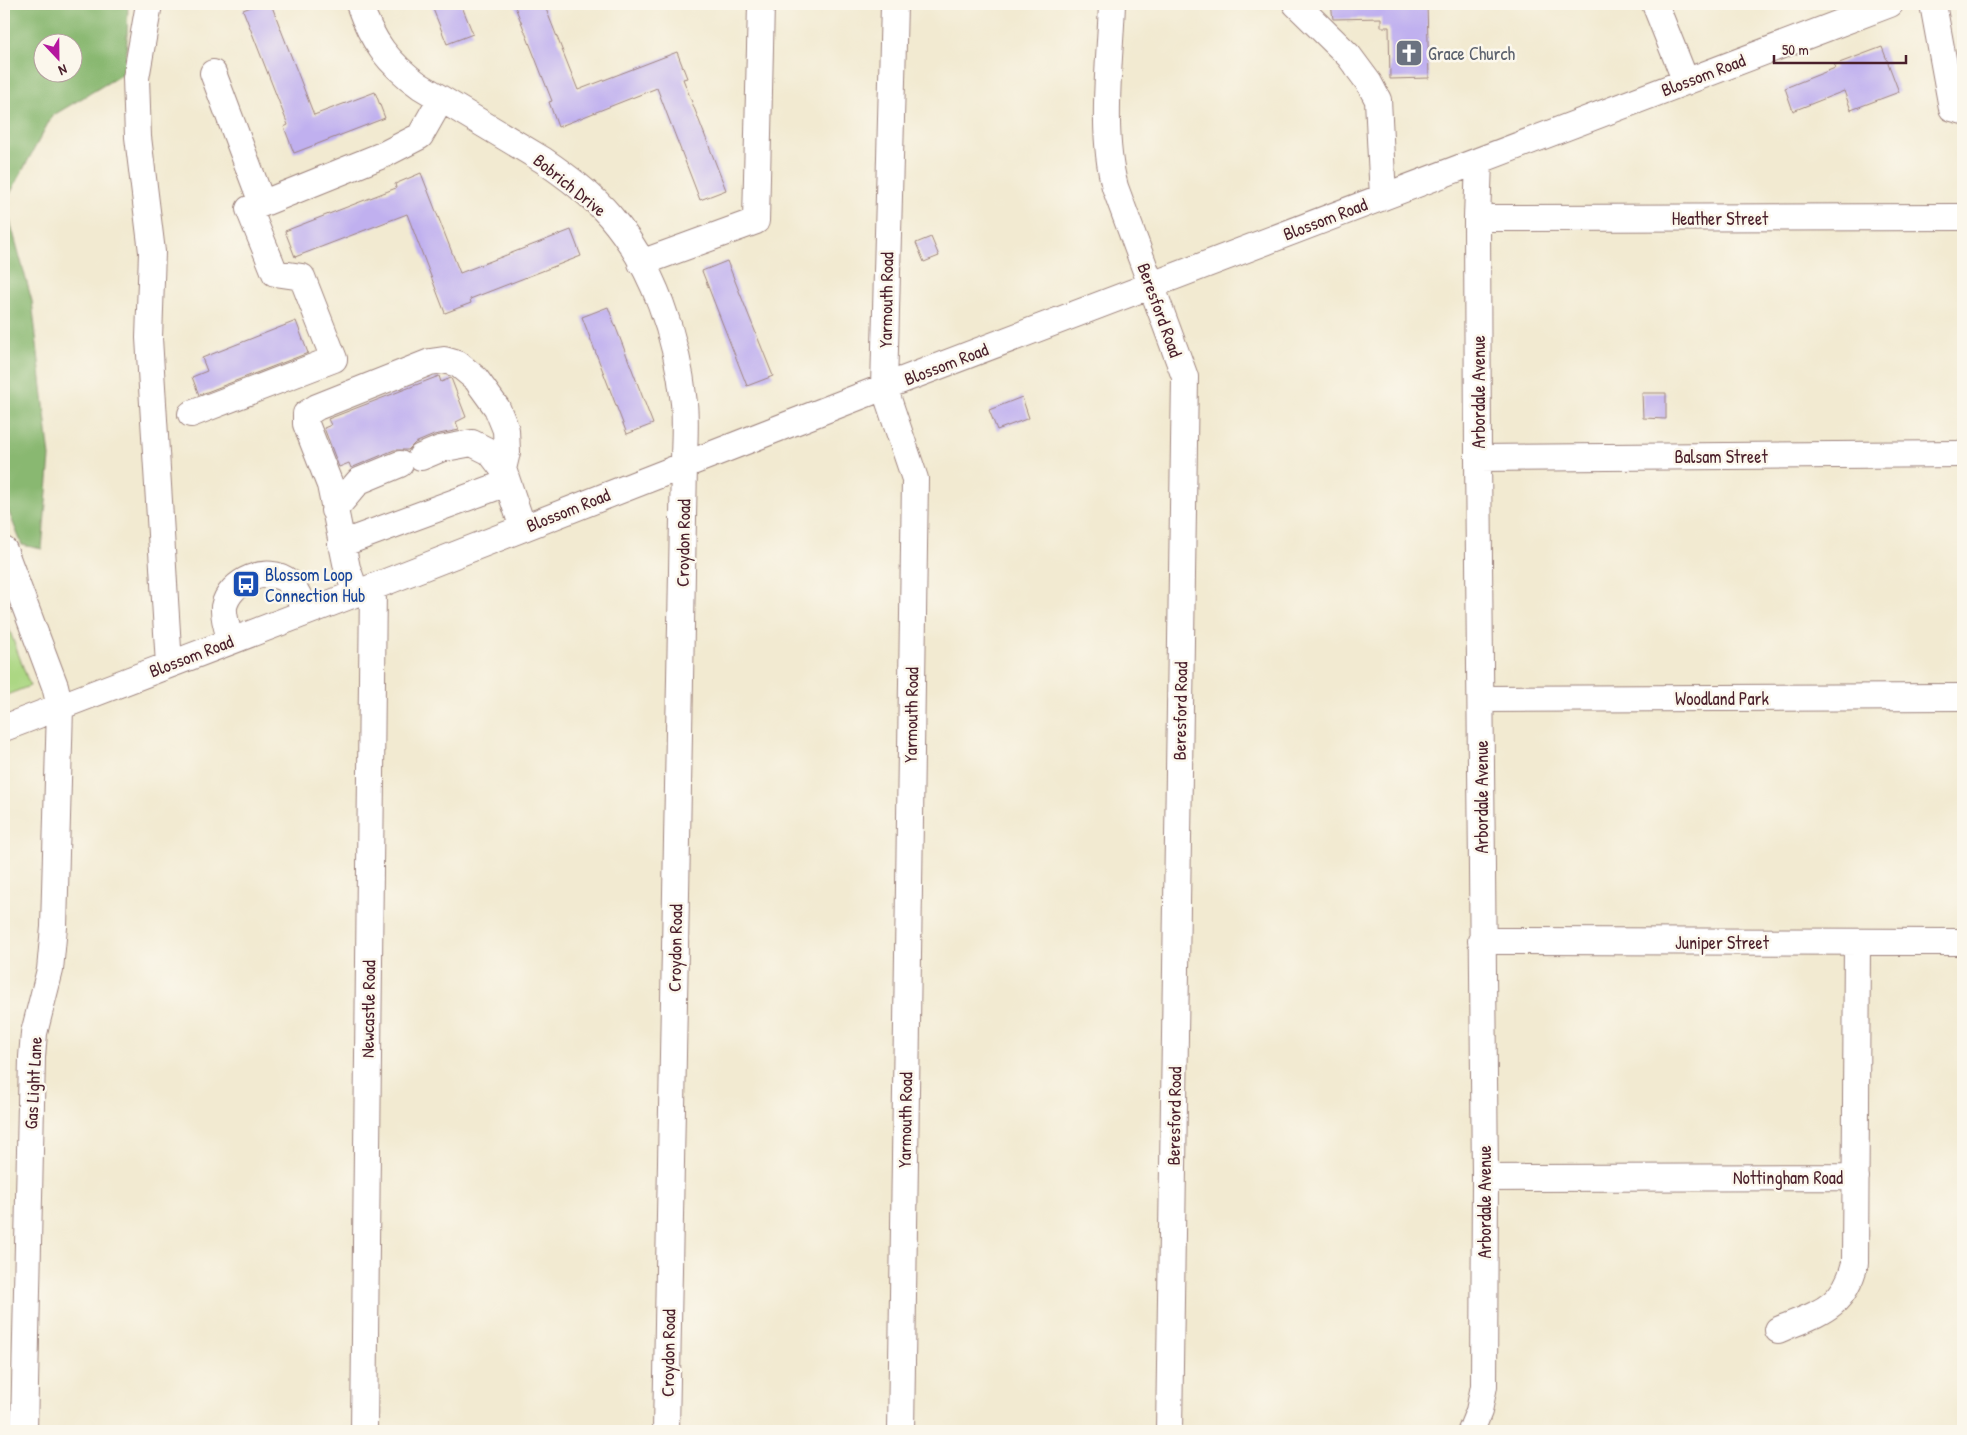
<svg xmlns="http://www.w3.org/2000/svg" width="1967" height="1435" viewBox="0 0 1967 1435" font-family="'Patrick Hand',sans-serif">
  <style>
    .green { fill: #acd783; stroke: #7b7b57 }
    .forest { fill: #89b871; stroke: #6a6c4e; fill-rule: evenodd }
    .building { fill: #c0b0ef }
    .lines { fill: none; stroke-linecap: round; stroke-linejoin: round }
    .minor-casing { stroke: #9e847e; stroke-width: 28 }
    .minor { stroke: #fff; stroke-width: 26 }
    .labels { text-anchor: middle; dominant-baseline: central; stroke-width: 5; stroke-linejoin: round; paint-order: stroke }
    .worship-label { font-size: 18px; fill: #5b616d; stroke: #fbf7ec; text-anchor: start }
    .street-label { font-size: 18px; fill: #4a1f2b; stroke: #fbf7ec }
    .transit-label { font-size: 18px; fill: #164399; stroke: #fbf7ec; text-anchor: start }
  </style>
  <rect width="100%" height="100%" fill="#fbf7ec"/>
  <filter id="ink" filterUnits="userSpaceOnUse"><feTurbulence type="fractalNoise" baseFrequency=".02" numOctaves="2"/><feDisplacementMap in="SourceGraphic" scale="10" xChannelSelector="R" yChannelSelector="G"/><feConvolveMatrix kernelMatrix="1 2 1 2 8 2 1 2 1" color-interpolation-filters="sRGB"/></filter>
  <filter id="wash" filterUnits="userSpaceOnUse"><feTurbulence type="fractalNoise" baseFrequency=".0096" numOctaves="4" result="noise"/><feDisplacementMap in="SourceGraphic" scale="20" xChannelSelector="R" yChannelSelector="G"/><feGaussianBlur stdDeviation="1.12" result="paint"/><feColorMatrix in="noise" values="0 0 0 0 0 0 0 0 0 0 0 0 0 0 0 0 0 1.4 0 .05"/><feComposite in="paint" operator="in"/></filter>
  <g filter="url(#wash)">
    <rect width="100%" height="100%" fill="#f2ead1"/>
    <path class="green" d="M4,615L30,686L4,696Z"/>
    <path class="forest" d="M4,4H128L126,72L52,116L5,203L32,301L50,457L42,549L22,545L4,500ZM42,42H72V72H42Z"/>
    <g id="blocks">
      <path class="building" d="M259,4H271L314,115L375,92L385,118L294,153L284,127L288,125L243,10Z
        M431,4H461L473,34L447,44Z
        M514,4H544L578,90L677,52L687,78L683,79L726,190L700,200L657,88L558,127L549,102L552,101Z
        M1331,4H1427L1429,78L1390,79L1389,27H1381V18L1333,19Z
        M1882,47L1899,92L1851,110L1844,91L1793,111L1785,88L1835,68L1834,65Z
        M421,173L460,273L571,230L581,256L470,299L471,303L445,313L407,214L295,257L285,231L396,188L395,184Z
        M931,237L939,256L924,262L916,243Z
        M727,261L773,376L747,386L702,271Z
        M608,307L653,424L627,434L582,317Z
        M296,321L308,353L199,395L192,377L207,371L202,358Z
        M439,376L441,382L451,378L466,417L456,422L459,430L434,435L415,443L408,450H394L351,468L349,463L339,467L324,428L331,425L328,419Z
        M1642,393H1666V419L1643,418Z
        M1022,397L1029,418L997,430L989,410Z"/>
    </g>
  </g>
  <g filter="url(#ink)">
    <use href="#blocks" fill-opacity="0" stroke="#9e847e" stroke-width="1"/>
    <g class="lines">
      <g class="minor-casing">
        <path id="minor" d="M149,4L136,78L138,137L152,252L149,338L169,665
          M359,4C372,41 388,63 420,86L543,160C566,176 591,194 610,216C654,267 677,337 684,403C686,423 684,444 684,464L666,1431
          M894,4L884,387L915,479L901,1431
          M1112,4C1110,61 1100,132 1115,187L1185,377L1169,1431
          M1296,4L1349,56L1369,83L1378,100L1383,197
          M1655,4L1686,82
          M1933,4L1952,108L1963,111
          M213,73L262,203
          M1477,218L1963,217
          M641,263L756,221L761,4
          M191,414L334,359L302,277L275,273L249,209L385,154L420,136L441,99
          M421,457L440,449L472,443L490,452L503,469
          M1478,458L1963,454
          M334,510L359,481L400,464
          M341,544L507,483
          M4,550L55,686L60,707L54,927L50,970L34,1033L32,1057L24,1431
          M356,593L347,568L330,485L306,424V414L317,407L430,362L444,360L458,364L476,379L497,408L506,430L507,452L503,469L523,528
          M231,641C228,631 223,618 224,607C229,581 268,564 289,582C297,590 301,602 306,612
          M1482,699L1963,697
          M4,728L373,587L884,387L1890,4
          M1481,941L1963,942
          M1485,1178L1856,1177
          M1778,1330C1818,1313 1844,1309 1855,1263L1857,942
          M364,1431L373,587
          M1471,1431L1479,1411L1484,1386L1485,1178L1478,458L1477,218L1479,161"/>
      </g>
      <use href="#minor" class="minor"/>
    </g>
  </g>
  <defs>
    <g id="church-square" transform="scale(1.4375)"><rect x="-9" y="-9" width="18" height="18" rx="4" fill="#6b7280" stroke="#fbf7ec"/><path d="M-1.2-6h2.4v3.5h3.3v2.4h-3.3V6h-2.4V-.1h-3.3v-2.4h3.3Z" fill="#fff"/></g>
    <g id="bus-square" transform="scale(1.4375)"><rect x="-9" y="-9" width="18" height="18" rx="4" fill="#1a4fb4" stroke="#fbf7ec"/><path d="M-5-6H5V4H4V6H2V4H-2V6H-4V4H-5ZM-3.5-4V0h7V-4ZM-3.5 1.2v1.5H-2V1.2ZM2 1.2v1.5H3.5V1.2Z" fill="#fff"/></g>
  </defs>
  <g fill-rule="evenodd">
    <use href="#church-square" x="1409" y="53"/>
    <use href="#bus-square" x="246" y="584"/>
  </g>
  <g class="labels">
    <g class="worship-label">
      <text x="1428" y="53">Grace Church</text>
    </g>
    <g class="street-label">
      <text transform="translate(1703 75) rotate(-21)">Blossom Road</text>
      <text transform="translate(570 185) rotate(39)">Bobrich Drive</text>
      <text x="1720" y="218">Heather Street</text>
      <text transform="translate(1325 219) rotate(-21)">Blossom Road</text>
      <text transform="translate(886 300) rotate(-89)">Yarmouth Road</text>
      <text transform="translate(1160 310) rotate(70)">Beresford Road</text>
      <text transform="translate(946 364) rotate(-21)">Blossom Road</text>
      <text transform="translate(1478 392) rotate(-90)">Arbordale Avenue</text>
      <text x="1721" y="456">Balsam Street</text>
      <text transform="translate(568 510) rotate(-22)">Blossom Road</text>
      <text transform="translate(683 543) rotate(-89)">Croydon Road</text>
      <text transform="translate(191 656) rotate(-21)">Blossom Road</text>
      <text x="1722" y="698">Woodland Park</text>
      <text transform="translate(1180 711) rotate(-89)">Beresford Road</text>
      <text transform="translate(911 715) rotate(-89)">Yarmouth Road</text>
      <text transform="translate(1481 797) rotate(-90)">Arbordale Avenue</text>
      <text x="1722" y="942">Juniper Street</text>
      <text transform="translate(675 948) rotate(-89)">Croydon Road</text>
      <text transform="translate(368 1009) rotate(-89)">Newcastle Road</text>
      <text transform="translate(33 1083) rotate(-87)">Gas Light Lane</text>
      <text transform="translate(1174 1116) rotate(-89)">Beresford Road</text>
      <text transform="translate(905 1120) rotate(-89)">Yarmouth Road</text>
      <text x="1788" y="1177">Nottingham Road</text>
      <text transform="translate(1484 1202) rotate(-90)">Arbordale Avenue</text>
      <text transform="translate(668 1353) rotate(-89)">Croydon Road</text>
    </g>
    <g class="transit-label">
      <text x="265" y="574">Blossom Loop<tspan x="265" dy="21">Connection Hub</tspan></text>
    </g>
  </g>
  <rect width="1967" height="1435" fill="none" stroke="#fbf7ec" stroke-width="20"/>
  <g transform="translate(58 58) rotate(158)"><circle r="24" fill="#fbf7ec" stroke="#b4a19f"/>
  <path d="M0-4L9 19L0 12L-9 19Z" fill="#b5179e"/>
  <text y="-8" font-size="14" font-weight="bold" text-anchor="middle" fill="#4a1f2b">N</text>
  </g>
  <path d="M1774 55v8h132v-8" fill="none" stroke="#4a1f2b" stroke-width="2.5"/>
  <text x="1782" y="55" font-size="15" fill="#4a1f2b" stroke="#fbf7ec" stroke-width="4" paint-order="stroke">50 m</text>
</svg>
